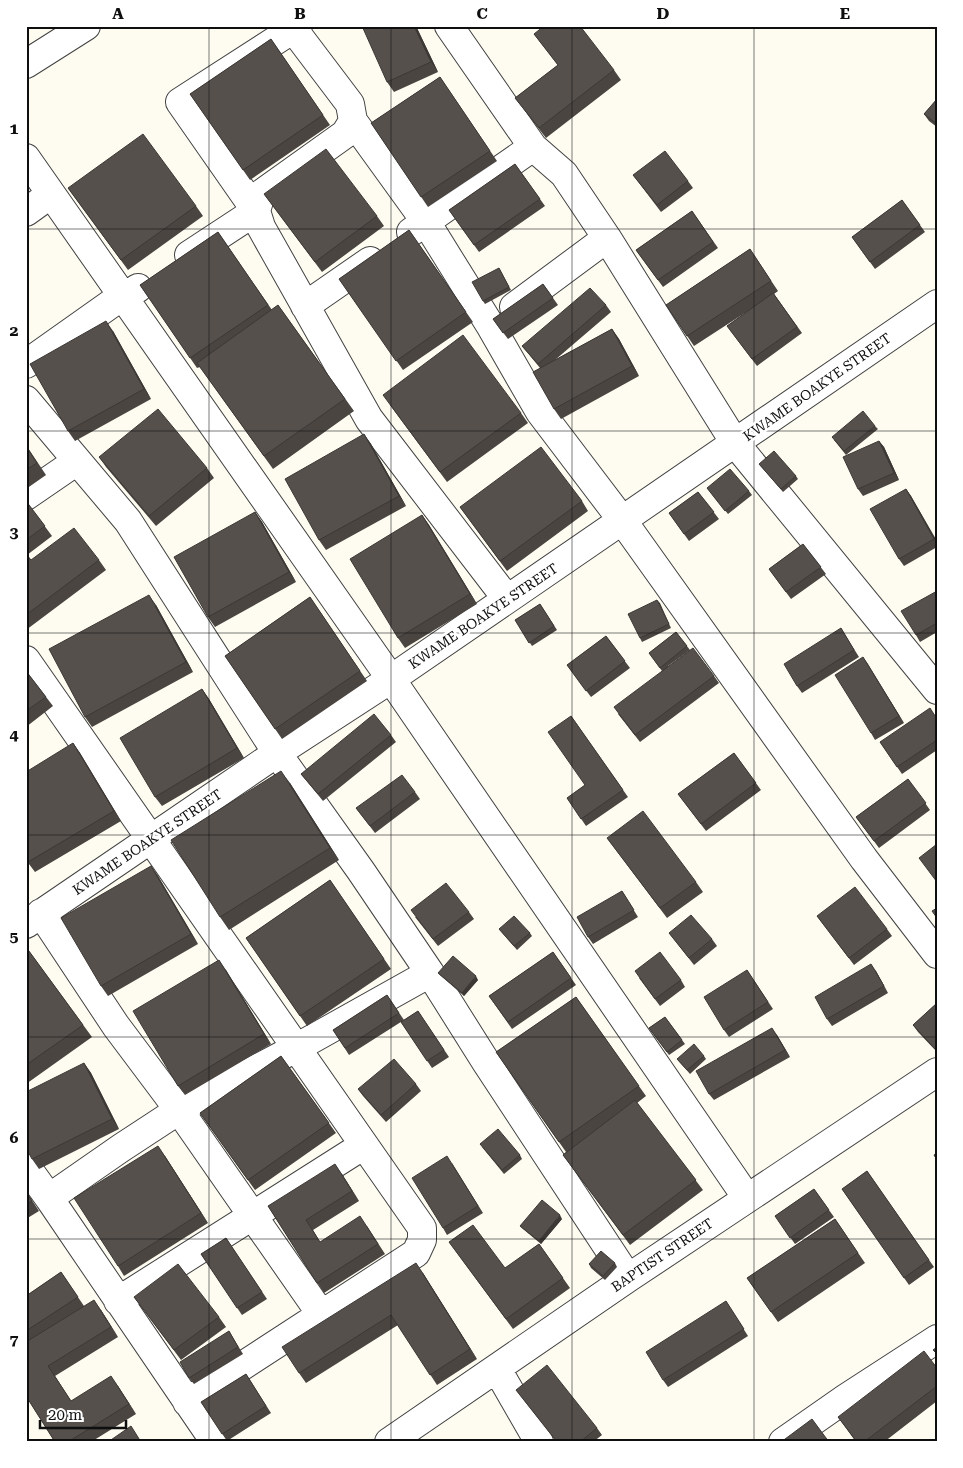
<svg xmlns="http://www.w3.org/2000/svg" width="963" height="1468" viewBox="0 0 963 1468" font-family="'Roboto Serif',serif">
  <style>
    .lines { fill: none; stroke-linecap: round; stroke-linejoin: round }
    .street-casing { stroke: #424242; stroke-width: 30 }
    .street { stroke: #fff; stroke-width: 28 }
    .wall { fill: #4a4541 }
    .shaded-wall { fill: #3c3835 }
    .building { fill: #56504c; stroke: #3c3835 }
    .grid { fill: none; stroke: #0f0f0f; stroke-width: 1; stroke-opacity: 0.55 }
    .labels { text-anchor: middle; dominant-baseline: central; stroke-width: 5; stroke-linejoin: round; paint-order: stroke }
    .street-label { font-size: 14px; fill: #0f0f0f; stroke: #fff }
    .neatline { fill: none; stroke: #0f0f0f; stroke-width: 2 }
    .grid-label { font-size: 16px; text-anchor: middle; font-weight: bold; fill: #0f0f0f }
  </style>
  <rect width="100%" height="100%" fill="#fefcf1"/>
  <g class="lines">
    <g class="street-casing">
      <path id="street" d="M291,26L350,104L353,121L345,134L261,194L256,211L261,227L369,419L507,599
        M449,26L533,147L564,174L607,238L735,443L937,690
        M26,64L86,26
        M353,121L426,222L490,325L540,412L622,520L864,859L937,954
        M26,158L391,679L747,1198
        M26,212L51,194
        M411,232L533,147
        M189,255L256,211L180,102L298,26
        M305,306L370,261
        M514,307L607,238
        M26,364L122,296L127,295L138,288
        M26,400L128,521L277,753L361,871L430,973L486,1062L628,1278
        M26,496L77,461
        M26,660L422,1228V1240L416,1253L187,1402
        M41,913L116,1026L179,1110L321,1314
        M26,924L277,753L391,679L937,304
        M26,1166L49,1198
        M118,1301L364,1145
        M497,1369L539,1442
        M215,1442L49,1198L121,1148L179,1110L296,1048L430,973
        M389,1442L628,1278L937,1072
        M783,1442L846,1398L937,1339"/>
    </g>
    <use href="#street" class="street"/>
  </g>
  <path class="wall" d="M416,26L438,72L394,92L387,82Z
    M534,34L614,70L621,80L546,138L515,98L558,65Z
    M271,39L330,125L250,180L190,94Z
    M26,50L29,54L26,56Z
    M440,77L497,161L428,207L371,123Z
    M937,99V127L929,121L924,114Z
    M515,164L545,206L479,252L449,210Z
    M633,175L688,181L693,188L661,212Z
    M68,188L196,206L203,216L128,270Z
    M264,194L377,216L384,226L322,272Z
    M902,200L925,232L875,269L852,237Z
    M692,211L718,248L663,287L636,250Z
    M409,230L473,322L403,370L339,279Z
    M218,232L272,310L278,305L354,411L273,469L200,367L197,368L140,285Z
    M750,249L778,291L774,294L802,333L757,366L727,326L751,309L694,346L666,305Z
    M499,268L511,290L485,304L483,301Z
    M543,284L558,305L508,339L493,319Z
    M606,305L611,312L555,360L612,329L619,339L639,376L561,419L554,409L540,368L522,346Z
    M113,331L151,399L75,441L68,431Z
    M390,405L521,413L528,423L447,482Z
    M875,426L878,429L846,455L834,440Z
    M364,434L371,444L406,506L326,550L319,540Z
    M879,441L884,447L899,480L863,496L858,489Z
    M26,445L46,475L26,489Z
    M99,457L207,468L214,478L156,526L106,467Z
    M759,464L796,476L798,479L783,492Z
    M707,488L749,491L752,495L728,514Z
    M906,489L911,496L937,541V547L904,566L899,559Z
    M698,492L719,519L689,541L669,513Z
    M26,501L52,536L27,555L31,560H99L106,570L26,630Z
    M582,501L588,511L507,571L460,507Z
    M255,512L262,522L296,582L215,627L208,617Z
    M422,515L429,525L477,604L405,648L398,638Z
    M803,544L826,574L791,599L769,569Z
    M937,591V632L920,642L916,635Z
    M310,597L367,681L282,739L225,656Z
    M657,600L671,628L642,642L640,638Z
    M540,604L557,630L532,646L515,620Z
    M156,605L193,672L92,727L85,717Z
    M841,628L859,657L802,693L797,686Z
    M676,632L690,650L668,666L714,676L719,683L640,742L618,714L662,671L649,653Z
    M606,636L630,668L591,697L567,665Z
    M863,657L904,723L875,740L871,733Z
    M26,671L53,706L26,727Z
    M202,689L209,699L244,758L162,806L155,797Z
    M571,716L628,797L586,826L567,798L585,785Z
    M937,718V750L902,774L880,742Z
    M391,735L396,742L323,801L301,774Z
    M73,743L80,753L121,821L35,872L26,860Z
    M734,753L761,790L706,831L678,794Z
    M908,779L930,810L879,848L856,817Z
    M290,783L339,860L229,930L220,917Z
    M415,792L420,799L375,833L356,808Z
    M607,838L696,882L703,892L667,918Z
    M151,866L158,876L198,944L108,996L101,986Z
    M330,880L391,969L307,1026L246,938Z
    M622,891L638,917L593,944L588,937Z
    M469,912L474,919L438,946L415,917Z
    M817,916L887,929L892,936L854,965Z
    M499,929L530,933L532,936L517,950Z
    M669,933L712,939L717,946L694,965Z
    M26,947L92,1037L26,1084Z
    M553,952L576,985L512,1029L489,996Z
    M226,970L271,1044L185,1095L178,1086Z
    M747,970L773,1009L729,1037L724,1030Z
    M876,971L888,993L832,1026L827,1019Z
    M438,973L478,980L464,996L441,976Z
    M639,978L681,980L685,987L660,1006Z
    M387,995L404,1020L349,1055L333,1030Z
    M576,997L646,1096L637,1103L703,1190L630,1245L563,1155L566,1152L496,1052Z
    M937,1003V1052L918,1032L913,1025Z
    M418,1011L449,1057L432,1068L401,1022Z
    M665,1017L685,1044L669,1055L649,1028Z
    M777,1035L790,1057L714,1100L709,1094Z
    M281,1056L336,1133L255,1190L200,1113Z
    M704,1056L706,1059L690,1074L677,1059Z
    M84,1063L91,1073L119,1129L39,1169L32,1159Z
    M416,1084L421,1091L386,1122L363,1096L358,1089Z
    M482,1147L520,1155L522,1159L504,1174Z
    M165,1156L208,1223L124,1276L118,1266Z
    M452,1163L483,1213L447,1235L443,1228Z
    M867,1171L934,1267L909,1285L842,1189Z
    M342,1174L359,1201L313,1230L320,1242L367,1226L385,1254L324,1293L268,1206Z
    M814,1189L834,1217L795,1244L775,1216Z
    M26,1191L39,1211L26,1219Z
    M562,1219L541,1244L523,1229L520,1226Z
    M835,1219L865,1263L778,1322L747,1278Z
    M226,1238L267,1299L242,1315L201,1254Z
    M449,1242L505,1268L539,1244L570,1288L513,1329Z
    M615,1263L617,1267L605,1280L591,1268L589,1264Z
    M61,1272L84,1306L101,1310L118,1337L55,1376L71,1401L118,1386L136,1414L91,1442H55L26,1396V1296Z
    M423,1273L477,1359L437,1385L398,1325L306,1383L299,1373Z
    M134,1297L219,1317L226,1327L181,1360Z
    M726,1301L748,1336L668,1387L663,1380Z
    M229,1331L243,1354L194,1384L189,1378Z
    M937,1368V1401L884,1442H856L838,1417Z
    M246,1374L271,1413L227,1441L201,1402Z
    M516,1390L597,1428L602,1435L593,1442H557Z"/>
  <path class="shaded-wall" d="M414,26H416L438,72L431,62Z
    M106,321L113,331L151,399L144,389Z
    M612,329L619,339L639,376L632,366Z
    M364,434L371,444L406,506L399,496Z
    M879,441L884,447L899,480L894,473Z
    M906,489L911,496L937,542L934,539Z
    M255,512L262,522L296,582L289,572Z
    M422,515L429,525L477,604L470,594Z
    M149,595L156,605L193,672L186,662Z
    M657,600L660,603L671,628Z
    M863,657L868,664L904,723L899,716Z
    M202,689L209,699L244,758L237,748Z
    M73,743L80,753L121,821L114,811Z
    M281,771L290,783L339,860L330,848Z
    M151,866L158,876L198,944L191,934Z
    M219,960L226,970L271,1044L264,1034Z
    M871,964L876,971L888,993L884,986Z
    M476,976L478,980L464,996L462,993Z
    M772,1028L777,1035L790,1057L785,1050Z
    M84,1063L91,1073L119,1129L112,1119Z
    M158,1146L165,1156L208,1223L201,1213Z
    M335,1164L342,1174L359,1201L352,1191Z
    M560,1215L562,1219L541,1244L539,1241Z
    M416,1263L423,1273L477,1359L470,1349Z
    M94,1300L101,1310L118,1337L111,1327Z
    M111,1376L118,1386L136,1414L129,1404Z"/>
  <path class="building" d="M362,26H414L431,62L387,82Z
    M544,26H580L614,70L539,128L515,98L558,65L534,34Z
    M271,39L323,115L243,170L190,94Z
    M440,77L490,151L421,197L371,123Z
    M937,99V124L924,114Z
    M143,134L196,206L121,260L68,188Z
    M326,149L377,216L315,262L264,194Z
    M665,151L688,181L657,205L633,175Z
    M515,164L540,199L474,245L449,210Z
    M902,200L920,225L870,262L852,237Z
    M692,211L713,242L658,280L636,250Z
    M409,230L466,312L396,361L339,279Z
    M218,232L268,305L190,358L140,285Z
    M750,249L771,281L687,336L666,305Z
    M499,268L509,287L483,301L472,282Z
    M543,284L553,298L503,333L493,319Z
    M590,288L606,305L538,364L522,346Z
    M773,293L797,327L752,359L727,326Z
    M278,305L345,399L264,456L197,363Z
    M106,321L144,389L68,431L30,364Z
    M612,329L632,366L554,409L533,372Z
    M463,335L521,413L440,472L383,395Z
    M158,409L207,468L149,516L99,457Z
    M863,411L875,426L844,451L832,437Z
    M364,434L399,496L319,540L285,479Z
    M879,441L894,473L858,489L843,457Z
    M26,446L37,463L26,470Z
    M541,447L582,501L500,561L460,507Z
    M774,451L796,476L781,489L759,464Z
    M730,469L749,491L725,511L707,488Z
    M906,489L934,539L899,559L870,509Z
    M698,492L714,512L684,534L669,513Z
    M26,501L45,526L26,540Z
    M255,512L289,572L208,617L174,557Z
    M422,515L470,594L398,638L350,559Z
    M74,528L99,560L26,615V554L31,560Z
    M803,544L821,567L786,592L769,569Z
    M937,591V623L916,635L901,611Z
    M149,595L186,662L85,717L49,649Z
    M310,597L360,671L275,729L225,656Z
    M657,600L669,624L640,638L628,614Z
    M540,604L554,626L529,643L515,620Z
    M841,628L854,650L797,686L784,664Z
    M676,632L687,646L660,668L649,653Z
    M606,636L625,661L586,691L567,665Z
    M693,648L714,676L635,735L614,707Z
    M863,657L899,716L871,733L835,675Z
    M26,671L46,697L26,711Z
    M202,689L237,748L155,797L120,738Z
    M930,708L937,719V740L897,767L880,742Z
    M374,714L391,735L318,794L301,774Z
    M571,716L623,790L581,819L567,798L585,785L548,732Z
    M73,743L114,811L28,862L26,860V772Z
    M734,753L756,783L701,824L678,794Z
    M281,771L330,848L220,917L171,840Z
    M402,775L415,792L370,826L356,808Z
    M908,779L926,803L874,841L856,817Z
    M643,811L696,882L660,908L607,838Z
    M937,844V882L919,858Z
    M151,866L191,934L101,986L61,918Z
    M330,880L384,959L300,1016L246,938Z
    M446,883L469,912L433,939L411,910Z
    M855,887L887,929L849,958L817,916Z
    M622,891L634,910L588,937L577,917Z
    M937,908V918L932,911Z
    M691,915L712,939L689,958L669,933Z
    M514,916L530,933L514,946L499,929Z
    M26,947L83,1025L26,1065Z
    M553,952L571,978L508,1022L489,996Z
    M660,952L681,980L655,999L635,971Z
    M453,956L476,976L462,993L438,973Z
    M219,960L264,1034L178,1086L133,1011Z
    M871,964L884,986L827,1019L815,997Z
    M747,970L768,1002L724,1030L704,997Z
    M387,995L399,1013L345,1048L333,1030Z
    M576,997L639,1086L559,1142L496,1052Z
    M937,1003V1047L935,1049L913,1025Z
    M418,1011L444,1050L427,1061L401,1022Z
    M665,1017L682,1040L667,1052L649,1028Z
    M772,1028L785,1050L709,1094L696,1071Z
    M694,1044L704,1056L687,1070L677,1059Z
    M281,1056L329,1123L248,1180L200,1113Z
    M394,1059L416,1084L381,1115L358,1089Z
    M84,1063L112,1119L32,1159L26,1148V1092Z
    M635,1100L696,1180L623,1235L563,1155Z
    M498,1129L520,1155L502,1170L480,1144Z
    M158,1146L201,1213L118,1266L74,1198Z
    M937,1153V1160L934,1155Z
    M447,1156L478,1206L443,1228L412,1178Z
    M335,1164L352,1191L306,1220L320,1242L360,1216L378,1244L317,1283L268,1206Z
    M867,1171L929,1260L904,1278L842,1189Z
    M814,1189L829,1210L790,1238L775,1216Z
    M26,1192L32,1201L26,1205Z
    M542,1200L560,1215L539,1241L520,1226Z
    M835,1219L858,1253L771,1312L747,1278Z
    M473,1225L505,1268L539,1244L563,1278L506,1319L449,1242Z
    M226,1238L262,1292L237,1308L201,1254Z
    M601,1251L615,1263L603,1276L589,1264Z
    M416,1263L470,1349L430,1375L391,1315L299,1373L282,1347Z
    M178,1264L219,1317L174,1350L134,1297Z
    M61,1272L78,1297L26,1331V1296Z
    M94,1300L111,1327L48,1366L71,1401L111,1376L129,1404L68,1442H55L26,1396V1342Z
    M726,1301L744,1329L663,1380L646,1352Z
    M229,1331L238,1347L189,1378L180,1362Z
    M937,1347V1354L933,1350Z
    M924,1351L937,1368V1386L864,1442H857L838,1417Z
    M547,1365L597,1428L580,1442H557L516,1390Z
    M246,1374L266,1406L222,1434L201,1402Z
    M812,1419L829,1442H781Z
    M131,1426L141,1442H108Z"/>
  <path class="grid" d="M209,26V1442M391,26V1442M572,26V1442M754,26V1442M26,229H937M26,431H937M26,633H937M26,835H937M26,1037H937M26,1239H937"/>
  <g class="labels">
    <g class="street-label">
      <text transform="translate(817 387) rotate(-35)">KWAME BOAKYE STREET</text>
      <text transform="translate(483 616) rotate(-34)">KWAME BOAKYE STREET</text>
      <text transform="translate(147 842) rotate(-34)">KWAME BOAKYE STREET</text>
      <text transform="translate(662 1255) rotate(-34)">BAPTIST STREET</text>
    </g>
  </g>
  <rect width="963" height="1468" fill="none" stroke="#ffffff" stroke-width="55"/>
  <path d="M40 1420v8h86v-8" fill="none" stroke="#0f0f0f" stroke-width="2.5"/>
  <text x="48" y="1420" font-size="15" fill="#0f0f0f" stroke="#ffffff" stroke-width="4" paint-order="stroke">20 m</text>
  <rect x="28" y="28" width="908" height="1412" class="neatline"/>
  <g class="grid-label">
    <text x="118" y="19">A</text>
    <text x="300" y="19">B</text>
    <text x="482" y="19">C</text>
    <text x="663" y="19">D</text>
    <text x="845" y="19">E</text>
    <text x="14" y="134">1</text>
    <text x="14" y="336">2</text>
    <text x="14" y="538">3</text>
    <text x="14" y="740">4</text>
    <text x="14" y="942">5</text>
    <text x="14" y="1143">6</text>
    <text x="14" y="1345">7</text>
  </g>
</svg>
